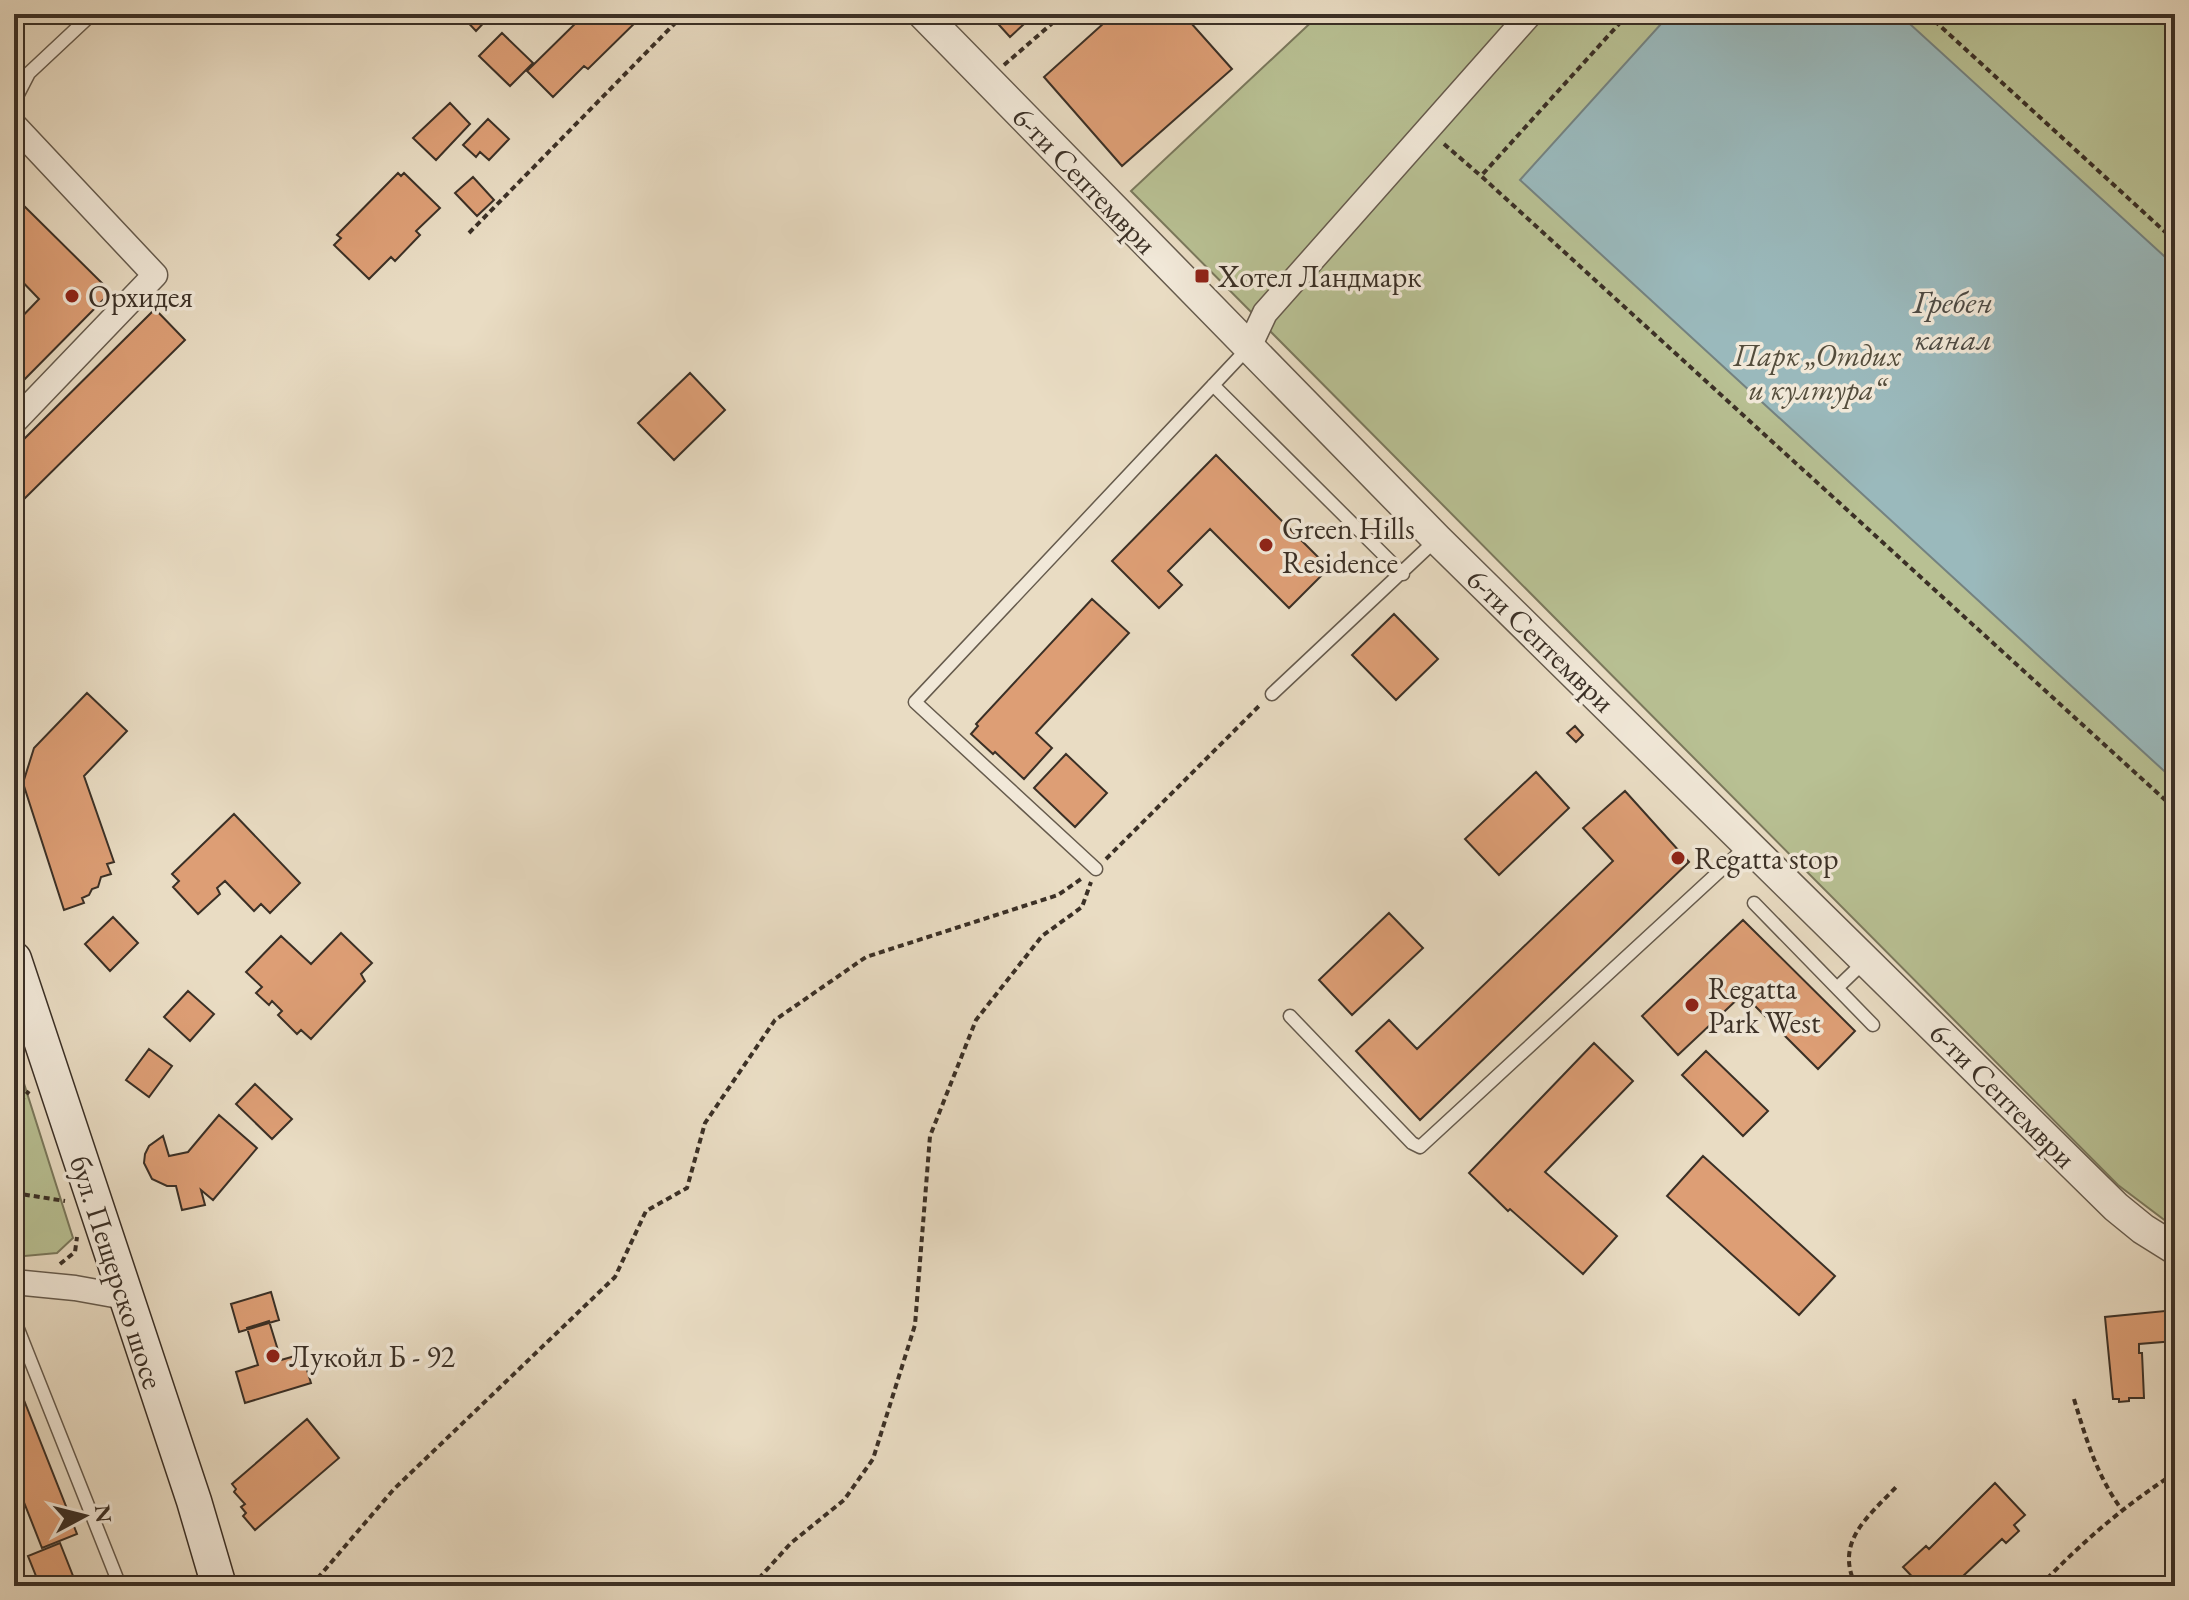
<svg xmlns="http://www.w3.org/2000/svg" width="2189" height="1600" viewBox="0 0 2189 1600" font-family="'EB Garamond',serif">
  <style>
    .green { fill: #b8c093; stroke: #7a785c; stroke-width: 2 }
    .water { fill: #9ab9bc; stroke: #748280; stroke-width: 2 }
    .building { fill: #dd9e75; stroke: #3b3026; stroke-width: 2 }
    .lines { fill: none; stroke-linecap: round; stroke-linejoin: round }
    .service-casing { stroke: #665b4d; stroke-width: 15 }
    .minor-casing { stroke: #665b4d; stroke-width: 27 }
    .tertiary-casing { stroke: #665b4d; stroke-width: 33 }
    .secondary-casing { stroke: #3b3026; stroke-width: 37 }
    .path { stroke: #3b3026; stroke-width: 4; stroke-dasharray: 6 4; stroke-linecap: butt }
    .service { stroke: #f1e8d8; stroke-width: 12 }
    .minor { stroke: #f1e8d8; stroke-width: 24 }
    .tertiary { stroke: #f1e8d8; stroke-width: 30 }
    .secondary { stroke: #f1e8d8; stroke-width: 34 }
    .poi-dot { fill: #8f2418; stroke: #f1e8d8; stroke-width: 3 }
    .labels { text-anchor: middle; dominant-baseline: central; stroke-width: 7; stroke-linejoin: round; paint-order: stroke }
    .street-label { font-size: 30px; fill: #3b3026; stroke: #f1e8d8 }
    .poi-label { font-size: 30px; fill: #3b3026; stroke: #f1e8d8; text-anchor: start }
    .park-label { font-size: 30px; font-style: italic; fill: #544d3c; stroke: #f1e8d8 }
    .water-label { font-size: 32px; font-style: italic; fill: #4e4b44; stroke: #f1e8d8 }
  </style>
  <rect width="100%" height="100%" fill="#e9dcc3"/>
  <filter id="stains"><feTurbulence type="fractalNoise" baseFrequency=".0025" numOctaves="4"/><feColorMatrix values="0 0 0 0 .2 0 0 0 0 .09 0 0 0 0 .02 0 0 0 .5 -.17"/></filter>
  <radialGradient id="worn" r=".72"><stop offset=".6" stop-color="#630" stop-opacity="0"/><stop offset="1" stop-color="#630" stop-opacity=".3"/></radialGradient>
  <path class="green" d="M1320,14H2175V1228L2118,1185L1131,191Z
    M14,1052L73,1238L57,1253L14,1257Z"/>
  <path class="water" d="M1670,14H1899L2175,266V781L1520,180Z"/>
  <path class="building" d="M460,14H492L476,31Z
    M585,14H644L588,69L584,66L553,97L527,71Z
    M992,14H1035L1010,37L991,16Z
    M1114,14H1183L1232,69L1122,166L1044,77Z
    M502,33L533,63L510,86L479,56Z
    M450,103L470,124L436,160L413,138Z
    M488,119L509,139L489,160L480,152L476,157L463,145Z
    M398,173L401,176L404,173L440,208L416,231L420,235L395,261L391,257L369,279L334,245L341,238L337,235Z
    M473,177L494,200L477,216L455,193Z
    M14,196L111,292L14,390V325L39,299L14,273Z
    M155,309L185,340L14,509V449Z
    M690,373L725,410L674,460L638,423Z
    M1216,455L1329,568L1289,608L1210,529L1168,571L1182,585L1159,608L1112,561Z
    M1092,599L1129,633L1036,733L1052,748L1024,779L995,752L993,754L971,734L978,726L976,724Z
    M1394,614L1438,659L1396,700L1352,655Z
    M87,693L127,731L84,776L114,862L107,864L111,874L101,877L98,887L92,889L89,895L82,898L84,903L64,910L23,783L34,748Z
    M1575,726L1583,735L1576,742L1567,733Z
    M1066,754L1107,793L1075,827L1034,788Z
    M1536,772L1569,808L1499,875L1465,839Z
    M1625,791L1689,862L1420,1120L1356,1051L1389,1020L1417,1049L1613,861L1583,828Z
    M234,814L300,883L270,913L261,904L254,911L225,881L217,888L220,894L198,914L173,887L179,881L172,874Z
    M1389,913L1423,948L1352,1015L1319,980Z
    M113,917L138,943L110,971L85,944Z
    M1743,920L1855,1031L1818,1069L1743,994L1678,1055L1642,1016Z
    M341,933L372,963L361,974L365,981L311,1039L301,1030L297,1034L278,1015L282,1011L272,1001L269,1005L256,993L262,987L246,972L281,936L311,964Z
    M188,991L214,1014L190,1041L164,1017Z
    M1594,1043L1633,1081L1545,1172L1617,1236L1583,1274L1510,1209L1508,1211L1469,1173Z
    M149,1049L172,1066L149,1097L126,1080Z
    M1706,1051L1768,1111L1743,1136L1682,1075Z
    M255,1084L292,1119L272,1139L236,1104Z
    M219,1115L257,1148L213,1200L201,1190L205,1205L182,1210L176,1186H167L152,1179L144,1163L145,1154L149,1146L163,1136L169,1156L188,1152Z
    M1703,1156L1835,1276L1799,1315L1667,1196Z
    M271,1292L279,1320L239,1332L231,1304Z
    M2175,1310V1341L2139,1344V1353H2142L2144,1398H2129V1401L2119,1402V1399H2113L2105,1317Z
    M269,1321L281,1360L302,1354L311,1383L245,1403L236,1372L258,1365L247,1328Z
    M16,1380L77,1534L42,1548L14,1477Z
    M307,1419L339,1458L255,1530L243,1516L246,1513L241,1507L245,1504L234,1492L236,1489L232,1484Z
    M1995,1483L2025,1515L2014,1525L2019,1531L2006,1543L2002,1539L1960,1579V1586H1921L1903,1567L1926,1546L1929,1549Z
    M60,1543L77,1586H40L28,1556Z"/>
  <g class="lines">
    <g class="service-casing">
      <path id="service" d="M14,102L29,73L92,14
        M1213,385L1403,574
        M1272,694L1437,539
        M1096,869L915,702L1249,347
        M1754,903L1873,1025
        M1837,988L1864,962
        M1290,1016L1412,1143L1420,1147L1749,844
        M14,1319L120,1586"/>
    </g>
    <g class="minor-casing">
      <path id="minor" d="M14,125L155,275L14,422
        M1249,347L1265,313L1530,14
        M14,1282L75,1288L125,1297"/>
    </g>
    <g class="tertiary-casing">
      <path id="tertiary" d="M923,14L1437,539L2116,1207L2143,1229L2175,1249"/>
    </g>
    <g class="secondary-casing">
      <path id="secondary" d="M14,959L194,1501L219,1586"/>
    </g>
    <path class="path" d="M1628,14L1481,176L2175,809
      M1927,14L2175,241
      M1004,65L1063,14
      M1444,144L1481,176
      M469,233L684,14
      M1106,859L1261,704
      M14,1110L29,1091
      M14,1193L65,1201
      M60,1264L75,1252L77,1237
      M2074,1399C2086,1439 2097,1476 2122,1510
      M311,1586L394,1489L615,1277L646,1211L687,1188L705,1123L775,1020L866,957L1058,895L1084,877
      M752,1586L791,1543L844,1500L873,1459L915,1325L930,1136L976,1020L1042,936L1082,907L1091,882
      M1856,1586C1834,1542 1868,1517 1896,1487
      M2040,1586C2081,1543 2125,1505 2175,1473"/>
    <use href="#service" class="service"/>
    <use href="#minor" class="minor"/>
    <use href="#tertiary" class="tertiary"/>
    <use href="#secondary" class="secondary"/>
  </g>
  <g class="poi-dot">
    <rect x="1194" y="268" width="16" height="16" rx="4"/>
    <circle cx="72" cy="296" r="8"/>
    <circle cx="1266" cy="545" r="8"/>
    <circle cx="1678" cy="858" r="8"/>
    <circle cx="1692" cy="1005" r="8"/>
    <circle cx="273" cy="1356" r="8"/>
  </g>
  <g class="labels">
    <g class="street-label">
      <text transform="translate(1085 180) rotate(46)">6-ти Септември</text>
      <text transform="translate(1541 640) rotate(44)">6-ти Септември</text>
      <text transform="translate(2003 1095) rotate(45)">6-ти Септември</text>
      <text transform="translate(117 1272) rotate(72)">бул. Пещерско шосе</text>
    </g>
    <g class="poi-label">
      <text x="1218" y="276">Хотел Ландмарк</text>
      <text x="88" y="296">Орхидея</text>
      <text x="1282" y="528">Green Hills<tspan x="1282" dy="34">Residence</tspan></text>
      <text x="1694" y="858">Regatta stop</text>
      <text x="1708" y="988">Regatta<tspan x="1708" dy="34">Park West</tspan></text>
      <text x="289" y="1356">Лукойл Б - 92</text>
    </g>
    <g class="park-label">
      <text x="1817" y="355">Парк „Отдих<tspan x="1817" dy="34">и култура“</tspan></text>
    </g>
    <g class="water-label">
      <text x="1953" y="302">Гребен<tspan x="1953" dy="37">канал</tspan></text>
    </g>
  </g>
  <rect width="2189" height="1600" fill="none" stroke="#e9dcc3" stroke-width="48"/>
  <rect x="16" y="16" width="2157" height="1568" fill="none" stroke="#3b3026" stroke-width="4"/>
  <rect x="24" y="24" width="2141" height="1552" fill="none" stroke="#3b3026" stroke-width="2"/>
  <g transform="translate(84 1516) rotate(83)" stroke="#f1e8d8" stroke-width="6" paint-order="stroke">
  <path d="M0-6L14 30L0 20L-14 30Z" fill="#3b3026"/>
  <text y="-12" font-size="22" font-weight="bold" text-anchor="middle" fill="#3b3026">N</text>
  </g>
  <rect width="100%" height="100%" filter="url(#stains)"/>
  <rect width="100%" height="100%" fill="url(#worn)"/>
</svg>
